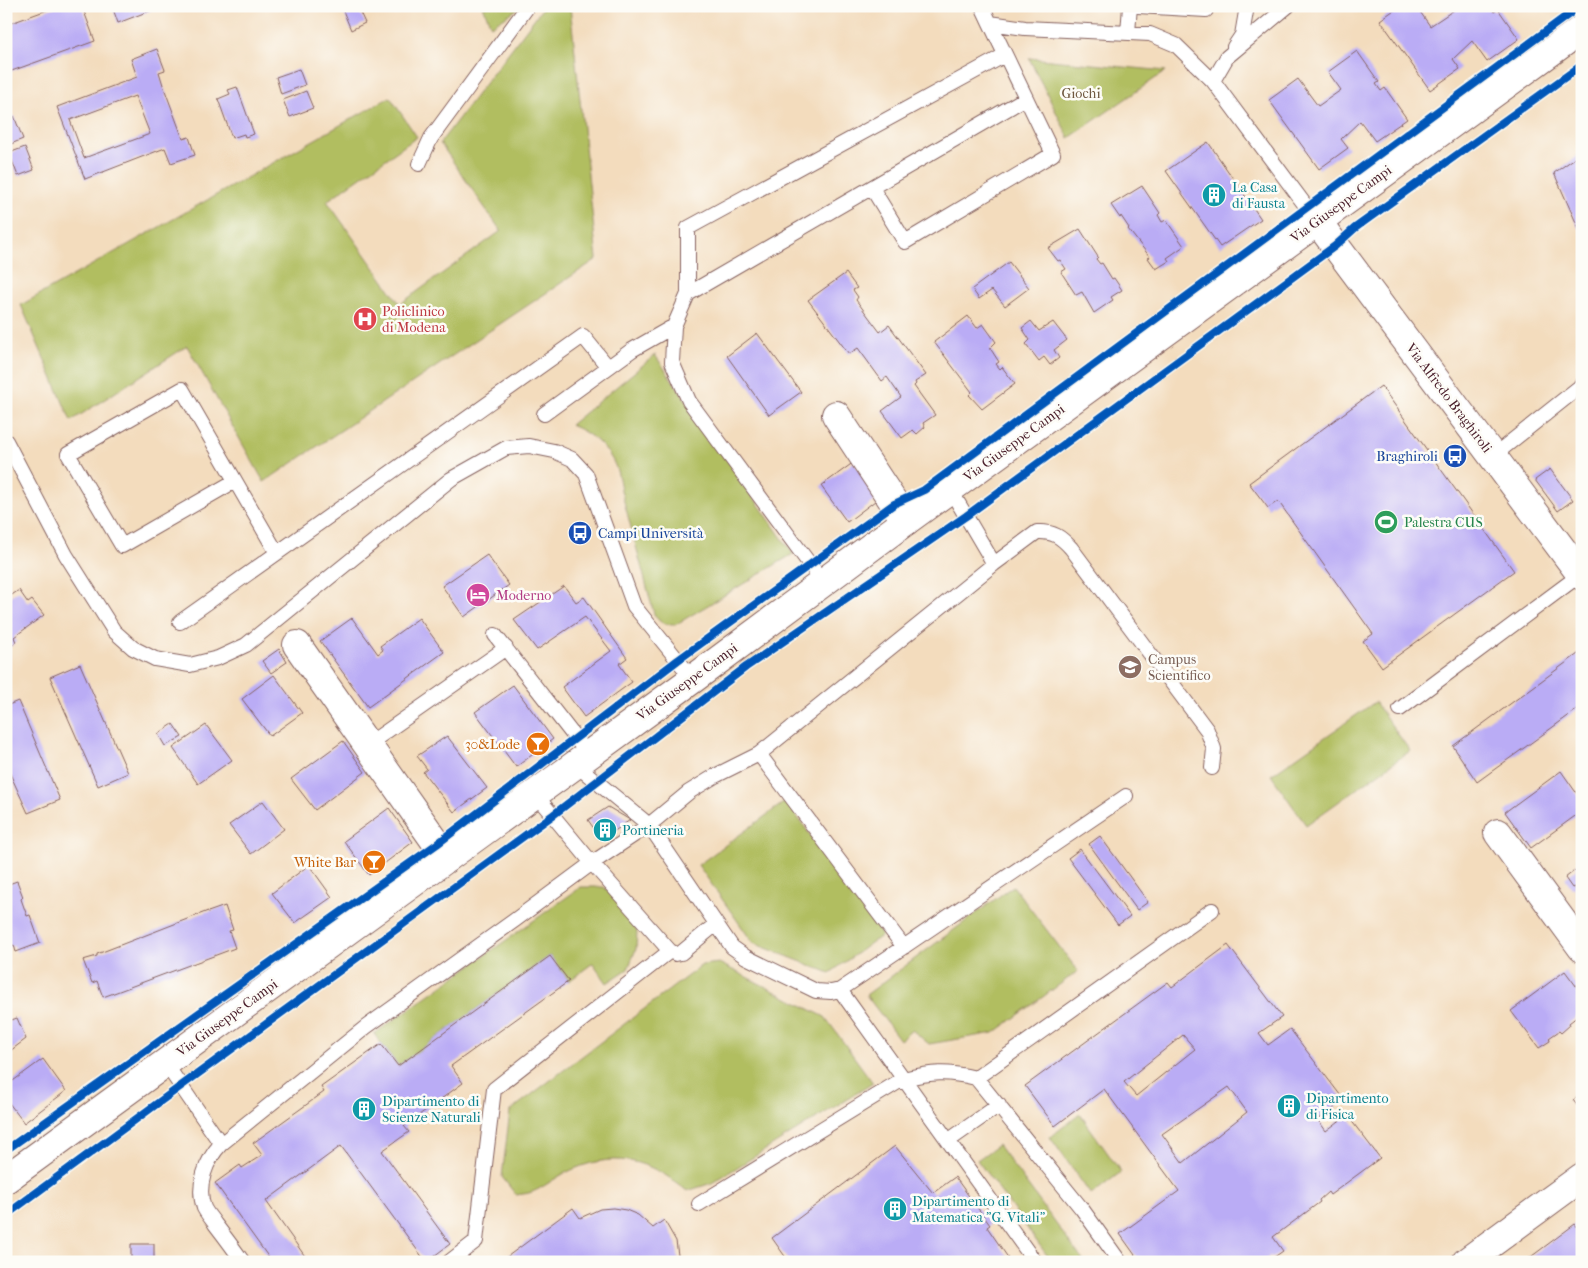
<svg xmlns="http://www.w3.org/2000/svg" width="1588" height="1268" viewBox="0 0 1588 1268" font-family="'IM FELL French Canon',serif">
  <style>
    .green { fill: #b1be60; stroke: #7e6e46 }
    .building { fill: #baacf5; fill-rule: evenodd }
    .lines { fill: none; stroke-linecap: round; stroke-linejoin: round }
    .service-casing { stroke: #85615e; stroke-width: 16 }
    .minor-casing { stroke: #85615e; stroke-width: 30 }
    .tertiary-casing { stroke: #85615e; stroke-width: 30 }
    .service { stroke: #fff; stroke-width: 14 }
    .minor { stroke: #fff; stroke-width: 28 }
    .tertiary { stroke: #fff; stroke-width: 28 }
    .cycleway-casing { stroke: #fdfcf7; stroke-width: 11 }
    .cycleway { stroke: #0057b8; stroke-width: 8 }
    .labels { text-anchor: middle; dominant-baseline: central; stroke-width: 5; stroke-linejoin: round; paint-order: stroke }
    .park-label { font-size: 14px; fill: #6e573e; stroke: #fdfcf7 }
    .culture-label { font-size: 14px; fill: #0d838f; stroke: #fdfcf7; text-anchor: start }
    .street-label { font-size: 14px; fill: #4a1f2b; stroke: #fdfcf7 }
    .health-label { font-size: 14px; fill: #be3a42; stroke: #fdfcf7; text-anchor: start }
    .transit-label { font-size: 14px; fill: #164399; stroke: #fdfcf7; text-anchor: end }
    .leisure-label { font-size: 14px; fill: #27864d; stroke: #fdfcf7; text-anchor: start }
    .hotel-label { font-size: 14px; fill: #b23c85; stroke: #fdfcf7; text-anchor: start }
    .education-label { font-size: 14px; fill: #785e54; stroke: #fdfcf7; text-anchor: start }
    .food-label { font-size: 14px; fill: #c56008; stroke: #fdfcf7; text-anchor: end }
  </style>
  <rect width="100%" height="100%" fill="#fdfcf7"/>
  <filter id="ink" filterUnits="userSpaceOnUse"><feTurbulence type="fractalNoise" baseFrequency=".02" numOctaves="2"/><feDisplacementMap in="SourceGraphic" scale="10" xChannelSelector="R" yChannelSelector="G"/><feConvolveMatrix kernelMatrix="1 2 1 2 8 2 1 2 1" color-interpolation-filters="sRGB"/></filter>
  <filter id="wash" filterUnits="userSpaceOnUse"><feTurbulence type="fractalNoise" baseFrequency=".0096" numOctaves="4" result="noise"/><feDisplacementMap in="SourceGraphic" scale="20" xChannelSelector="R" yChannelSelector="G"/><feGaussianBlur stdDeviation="1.12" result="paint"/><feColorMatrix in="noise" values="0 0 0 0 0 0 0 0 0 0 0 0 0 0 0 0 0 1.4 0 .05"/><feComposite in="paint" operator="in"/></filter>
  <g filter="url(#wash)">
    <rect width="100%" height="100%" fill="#f3dcbd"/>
    <path class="green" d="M483,6H522L491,26Z
      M544,6H570L597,259L264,482L187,346L71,421L21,305L390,97L417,137L327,201L400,304L501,231L440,143Z
      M1029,58L1166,71L1069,138Z
      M655,355L793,554L675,625C665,625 659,623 654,614L621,490C620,484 619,477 617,471C611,450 590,432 570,425Z
      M1375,702L1410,751L1306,825L1271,775Z
      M786,801L882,935L830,973L753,943L698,865Z
      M1013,886L1078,971L994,1033L929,1044L912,1030L900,1040L866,995Z
      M581,887H604L631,914L637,932L636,949L628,969L607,983L593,963L569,981L550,956L398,1066L374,1034Z
      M719,963L825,1017L873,1083L712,1183L687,1191C648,1158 612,1150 565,1173C555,1178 541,1189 532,1192C527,1194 521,1194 516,1195L502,1177L510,1111L702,965Z
      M1080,1114L1121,1172L1091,1195L1050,1137Z
      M998,1145L1084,1262H1052L977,1160Z"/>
    <g id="blocks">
      <path class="building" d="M58,6H82L95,41L6,73V25Z
        M112,6H162L118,23Z
        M341,6H357L365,23L351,30Z
        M1400,6H1416L1430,26L1454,10L1451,6H1490L1494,12L1498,9L1519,39L1487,62L1472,41L1453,59L1460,69L1430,90L1380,20Z
        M157,49L165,70L159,72L163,85L183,139L189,137L195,155L171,163L165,148L85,179L57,107L137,77L131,59ZM135,96L150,134L84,158L70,120Z
        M1357,51L1379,82L1376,84L1381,91L1385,88L1407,119L1375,141L1360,121L1341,139L1348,148L1319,169L1269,100L1298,79L1318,106L1341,90L1328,72Z
        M299,69L305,85L281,94L276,77Z
        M237,87L254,134L245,137L244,134L232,138L218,99L230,94L228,90Z
        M306,91L313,108L290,117L283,100Z
        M14,116L23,139L6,146V119Z
        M1208,142L1261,219L1220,247L1166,171Z
        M25,147L34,170L18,176L9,153Z
        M1582,153V236L1554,173Z
        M1142,186L1160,213L1158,215L1162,222L1166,220L1184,246L1167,258L1169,261L1156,269L1148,258L1150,257L1128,229L1129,228L1121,216L1120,218L1111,205Z
        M1080,229L1098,257L1096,259L1100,264L1102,263L1112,279L1114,278L1122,290L1111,297L1113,300L1094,313L1082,292L1076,295L1061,272L1066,269L1060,260L1058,261L1048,248Z
        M1009,262L1029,288L1005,306L992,290L979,299L972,289Z
        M846,273L857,288L853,290L858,297L856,300L880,332L889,325L926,375L915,382L916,384L914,386L935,415L923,423L925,427L917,434L913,430L902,438L882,411L901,397L887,377L882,381L858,348L849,354L808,300Z
        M968,316L977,328L983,324L996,342L990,348L999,362L996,364L1000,369L1002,367L1015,384L982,409L969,395L972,392L934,342Z
        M1031,321L1039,331L1053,322L1067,340L1054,350L1059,358L1050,365L1044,357L1039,361L1026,344L1030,340L1022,328Z
        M757,333L801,392L769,415L727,356Z
        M1381,386L1514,571L1382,667L1363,641L1373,634L1278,501L1268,508L1249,483Z
        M854,462L879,498L847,522L821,486Z
        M1550,469L1573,500L1558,511L1535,480Z
        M487,555L509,585L464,617L442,586Z
        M564,586L576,602L584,597L627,658L619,664L632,682L584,717L562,687L611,651L585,617L537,650L514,620Z
        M19,590L28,603L32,600L44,615L14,637L16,642L6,650V599Z
        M352,618L378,654L383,650L380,646L419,618L444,652L368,707L320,641Z
        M279,649L287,662L271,673L262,661Z
        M1582,651V706L1477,782L1453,746Z
        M80,664L128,773L98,786L50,677Z
        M274,675L302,713L270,736L242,699Z
        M513,685L553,739L516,767L475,712Z
        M18,701L60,800L28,813L6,765V706Z
        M173,724L182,737L165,746L158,734Z
        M206,725L232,760L198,784L173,748Z
        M447,736L487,788L454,812L423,772L427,769L417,756Z
        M343,741L365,772L315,810L291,779Z
        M1561,771L1582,801V811L1531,848L1505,812Z
        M263,801L284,829L251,854L229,825Z
        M608,807L630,820L602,840L588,820Z
        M389,808L413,842L369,875L344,841Z
        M1100,836L1148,902L1137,910L1089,844Z
        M1080,849L1130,916L1118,925L1068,858Z
        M1582,861V897L1574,887L1572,888L1565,878L1578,868L1576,865Z
        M309,865L332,897L295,923L272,893Z
        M17,881L23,897L21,899L27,916L30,915L40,943L16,952L14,945L6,948V885Z
        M225,906L233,930L229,931L235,948L103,997L97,981L92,983L83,960L97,956V954L208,911V912Z
        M1228,945L1282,1017L1259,1033L1268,1045L1290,1029L1344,1100L1318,1120L1326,1131L1347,1115L1380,1158L1330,1195L1328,1192L1319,1200L1320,1202L1273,1237L1283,1251L1273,1258L1270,1256L1263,1262H1140L1120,1234L1179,1191L1104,1089L1055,1126L1025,1086L1168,982L1172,987ZM1183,1035L1195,1049L1136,1096L1124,1082ZM1229,1087L1247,1112L1183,1163L1162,1134Z
        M550,956L569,981L451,1066L463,1083L404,1126L409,1132L382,1151L450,1244L426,1262L341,1146L266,1201L309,1262H272L215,1183L240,1165L242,1168L262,1155L253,1143L324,1092L321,1087L381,1044L398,1066Z
        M1565,971L1582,994V1017L1580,1018L1578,1016L1569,1023L1570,1025L1561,1033L1559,1031L1549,1038L1550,1041L1539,1048L1511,1011Z
        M17,1018L26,1039L10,1051L6,1042V1022Z
        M43,1059L66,1091L24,1123L6,1099V1086Z
        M1582,1093V1112L1573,1100Z
        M895,1146L933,1193L955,1177L990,1225L987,1227L1011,1262H789L772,1238Z
        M573,1208L580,1218L600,1209L613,1208L626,1210L638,1215L653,1228L664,1220L676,1241L679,1262H500Z
        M1575,1224L1582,1233V1262H1524Z
        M131,1244H154V1262H131Z"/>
    </g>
  </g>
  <g filter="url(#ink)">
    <use href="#blocks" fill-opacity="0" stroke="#85615e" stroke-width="1"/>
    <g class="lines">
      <g class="service-casing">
        <path id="service" d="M982,6L990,23L1025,28L1150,34L1176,45L1213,81
          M1138,6L1206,10L1207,6
          M1288,6L1227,57L1213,81L1317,221
          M1128,33L1130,6
          M1234,47L1242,35L1247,6
          M419,164L431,138L528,6
          M872,188L905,242L1053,154L990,23
          M688,294L1026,98
          M544,414L632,350L674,326
          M6,441L66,555L114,631L133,648L155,659L190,665L218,658L246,645L451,479L506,448L529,446L554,451L572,459L586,474L634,606L693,679
          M1493,456L1582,385
          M235,481L122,546L68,454L182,389L277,553
          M950,489L994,564
          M823,582L689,401L672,362L674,326L688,294V228L1005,55
          M180,622L583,336L608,367
          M495,635L588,754
          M1400,709L1581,574
          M367,745L506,648
          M759,754L904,947
          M575,764L649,825L732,947L746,957L816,991L831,992L840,990L1126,796
          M534,793L592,863L670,951L676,954L681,953L716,924
          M840,990L1035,1262
          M165,1063L221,1144
          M976,1078L1212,910
          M948,1141L999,1105
          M699,1204L903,1079C932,1072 947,1071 976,1078L1082,1209L1120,1262
          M243,1262C234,1249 225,1237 215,1224C212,1219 207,1214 204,1208C196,1186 206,1160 221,1144L366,1027L515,920L592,863L649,825L689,792L715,776L759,754L994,564L1037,532C1053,531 1061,537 1071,548L1207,730L1214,749L1212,768
          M449,1262L476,1241L494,1089L670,951"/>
      </g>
      <g class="minor-casing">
        <path id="minor" d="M1317,221L1582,576
          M836,415L906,521
          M297,645L447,858
          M1498,833L1582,948
          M1466,1262L1582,1177"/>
      </g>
      <g class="tertiary-casing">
        <path id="tertiary" d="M6,1179L693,679L906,521L1582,29"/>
      </g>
      <use href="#service" class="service"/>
      <use href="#minor" class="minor"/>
      <use href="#tertiary" class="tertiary"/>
      <g class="cycleway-casing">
        <path id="cycleway" d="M6,1150L437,844L678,660L894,504L924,490L1580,6
          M6,1215L181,1086L553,815L746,667L966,516L1335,246L1355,228L1582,65"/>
      </g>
      <use href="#cycleway" class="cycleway"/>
    </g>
  </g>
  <defs>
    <g id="building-disc" transform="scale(1.25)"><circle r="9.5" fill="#0f9aa8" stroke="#fdfcf7"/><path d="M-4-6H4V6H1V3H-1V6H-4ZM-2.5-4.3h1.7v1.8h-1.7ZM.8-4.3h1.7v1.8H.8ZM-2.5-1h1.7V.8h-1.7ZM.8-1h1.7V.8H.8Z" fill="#fff"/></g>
    <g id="hospital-disc" transform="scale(1.25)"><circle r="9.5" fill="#e0444e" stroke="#fdfcf7"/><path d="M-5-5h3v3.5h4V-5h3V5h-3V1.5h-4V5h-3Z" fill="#fff"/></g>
    <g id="bus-disc" transform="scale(1.25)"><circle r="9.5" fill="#1a4fb4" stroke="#fdfcf7"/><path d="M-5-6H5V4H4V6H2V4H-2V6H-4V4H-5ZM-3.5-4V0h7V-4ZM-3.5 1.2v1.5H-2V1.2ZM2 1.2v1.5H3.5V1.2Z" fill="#fff"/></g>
    <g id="stadium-disc" transform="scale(1.25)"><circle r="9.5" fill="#2e9e5b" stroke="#fdfcf7"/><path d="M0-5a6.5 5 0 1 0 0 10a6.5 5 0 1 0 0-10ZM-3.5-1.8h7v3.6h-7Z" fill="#fff"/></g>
    <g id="hotel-disc" transform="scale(1.25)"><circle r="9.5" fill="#d1479c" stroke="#fdfcf7"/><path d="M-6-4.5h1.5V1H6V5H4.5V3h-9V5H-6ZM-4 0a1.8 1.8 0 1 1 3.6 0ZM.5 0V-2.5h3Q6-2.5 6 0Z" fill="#fff"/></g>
    <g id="university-disc" transform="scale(1.25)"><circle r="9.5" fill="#8d6e63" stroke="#fdfcf7"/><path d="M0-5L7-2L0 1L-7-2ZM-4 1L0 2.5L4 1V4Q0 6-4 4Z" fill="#fff"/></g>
    <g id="bar-disc" transform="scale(1.25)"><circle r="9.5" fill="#e8710a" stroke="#fdfcf7"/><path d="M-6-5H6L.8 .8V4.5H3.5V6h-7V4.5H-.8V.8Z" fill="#fff"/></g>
  </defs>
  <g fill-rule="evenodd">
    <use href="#building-disc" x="1214" y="195"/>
    <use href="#hospital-disc" x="365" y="319"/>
    <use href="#bus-disc" x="1455" y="456"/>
    <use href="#stadium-disc" x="1386" y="522"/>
    <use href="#bus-disc" x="580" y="533"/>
    <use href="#hotel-disc" x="478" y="595"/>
    <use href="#university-disc" x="1130" y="667"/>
    <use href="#bar-disc" x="538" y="744"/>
    <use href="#building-disc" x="605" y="830"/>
    <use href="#bar-disc" x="374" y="862"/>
    <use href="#building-disc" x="1289" y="1106"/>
    <use href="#building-disc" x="364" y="1109"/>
    <use href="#building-disc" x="895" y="1209"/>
  </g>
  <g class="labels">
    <g class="park-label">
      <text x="1081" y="93">Giochi</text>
    </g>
    <g class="culture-label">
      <text x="1232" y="187">La Casa<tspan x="1232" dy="16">di Fausta</tspan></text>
      <text x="622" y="830">Portineria</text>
      <text x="1306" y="1098">Dipartimento<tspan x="1306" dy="16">di Fisica</tspan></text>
      <text x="382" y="1101">Dipartimento di<tspan x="382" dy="16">Scienze Naturali</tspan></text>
      <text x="912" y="1201">Dipartimento di<tspan x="912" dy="16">Matematica "G. Vitali"</tspan></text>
    </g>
    <g class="street-label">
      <text transform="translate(1341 204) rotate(-36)">Via Giuseppe Campi</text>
      <text transform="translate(1449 398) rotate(53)">Via Alfredo Braghiroli</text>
      <text transform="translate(1014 443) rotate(-36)">Via Giuseppe Campi</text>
      <text transform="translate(687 682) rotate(-36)">Via Giuseppe Campi</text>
      <text transform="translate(227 1018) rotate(-36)">Via Giuseppe Campi</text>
    </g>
    <g class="health-label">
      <text x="382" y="311">Policlinico<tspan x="382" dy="16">di Modena</tspan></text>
    </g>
    <g class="transit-label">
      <text x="1438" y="456">Braghiroli</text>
      <text x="598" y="533" text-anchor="start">Campi Università</text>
    </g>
    <g class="leisure-label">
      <text x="1404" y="522">Palestra CUS</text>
    </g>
    <g class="hotel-label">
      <text x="496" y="595">Moderno</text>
    </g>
    <g class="education-label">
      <text x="1148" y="659">Campus<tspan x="1148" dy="16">Scientifico</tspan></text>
    </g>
    <g class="food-label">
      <text x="520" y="744">30&amp;Lode</text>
      <text x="356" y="862">White Bar</text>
    </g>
  </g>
  <rect width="1588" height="1268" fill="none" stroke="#fdfcf7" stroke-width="25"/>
</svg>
